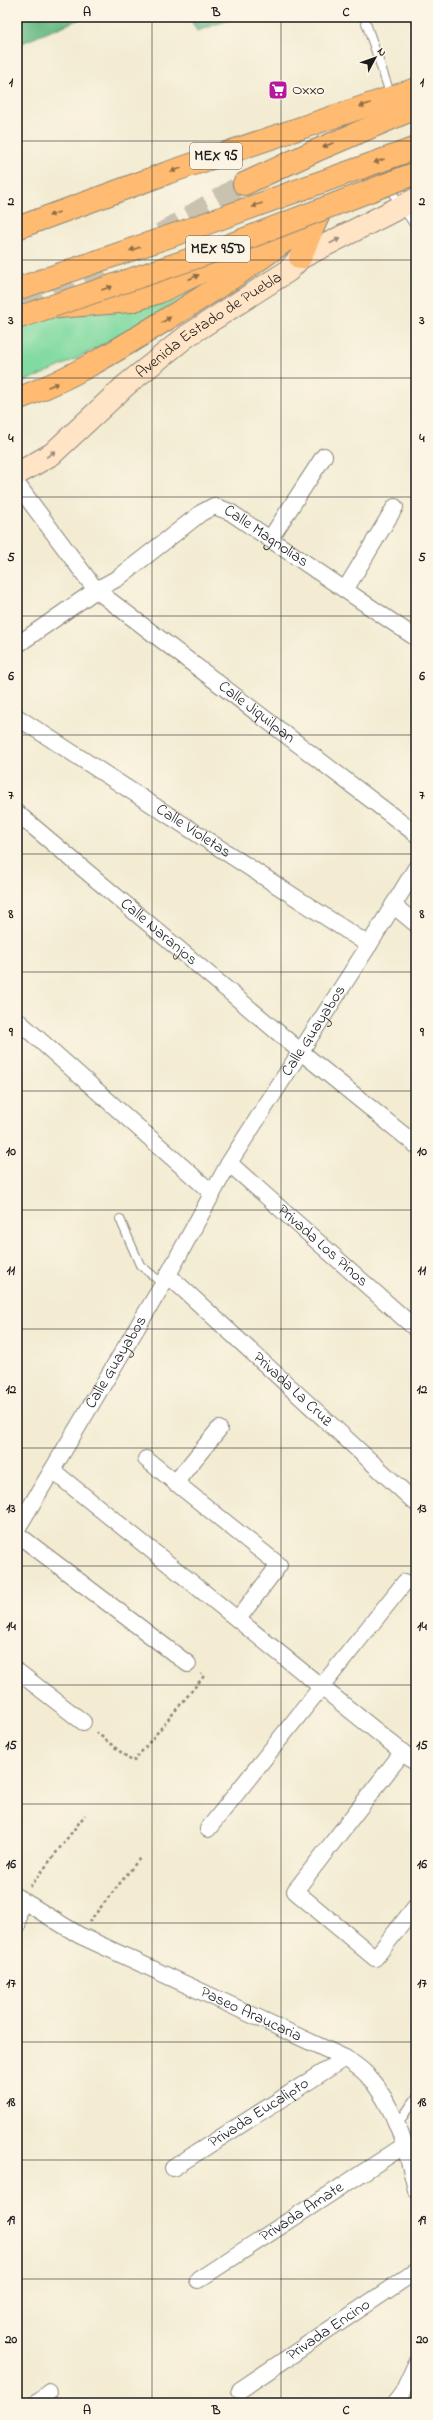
<svg xmlns="http://www.w3.org/2000/svg" width="433" height="2420" viewBox="0 0 433 2420" font-family="'Indie Flower',sans-serif">
  <style>
    .green { fill: #81daa0; stroke: #4e7b5e }
    .forest { fill: #68ba86; stroke: #426b51 }
    .lines { fill: none; stroke-linecap: round; stroke-linejoin: round }
    .highway-tunnel { stroke: #c8c2ae; stroke-width: 22; stroke-dasharray: 22 11; stroke-linecap: butt }
    .lane-casing { stroke: #888478; stroke-width: 10 }
    .street-casing { stroke: #888478; stroke-width: 18 }
    .secondary-casing { stroke: #888478; stroke-width: 24 }
    .primary-casing { stroke: #888478; stroke-width: 24 }
    .highway-casing { stroke: #888478; stroke-width: 24 }
    .path { stroke: #888478; stroke-width: 2.5; stroke-dasharray: 3 3; stroke-linecap: butt }
    .lane { stroke: #fff; stroke-width: 8 }
    .street { stroke: #fff; stroke-width: 16 }
    .secondary { stroke: #ffe4c6; stroke-width: 22 }
    .primary { stroke: #febb71; stroke-width: 22 }
    .highway { stroke: #febb71; stroke-width: 22 }
    .highway-bridge-casing { stroke: #888478; stroke-width: 24; stroke-linecap: butt }
    .highway-bridge { stroke: #febb71; stroke-width: 22 }
    .oneway { fill: #8d6c46 }
    .oneway2 { fill: #998a7a }
    .grid { fill: none; stroke: #1c1c1c; stroke-width: 1; stroke-opacity: 0.55 }
    .labels { text-anchor: middle; dominant-baseline: central; stroke-width: 4; stroke-linejoin: round; paint-order: stroke }
    .shield { fill: #fcf5e5; stroke: #5f5d58; stroke-width: 1 }
    .shield-label { font-size: 15px; font-weight: bold; fill: #1c1c1c }
    .poi-label { font-size: 16px; fill: #1c1c1c; stroke: #fcf5e5; text-anchor: start }
    .street-label { font-size: 16px; fill: #1c1c1c; stroke: #fcf5e5 }
    .neatline { fill: none; stroke: #1c1c1c; stroke-width: 1.5 }
    .grid-label { font-size: 13px; text-anchor: middle; font-weight: bold; fill: #1c1c1c }
  </style>
  <rect width="100%" height="100%" fill="#fcf5e5"/>
  <filter id="ink" filterUnits="userSpaceOnUse"><feTurbulence type="fractalNoise" baseFrequency=".025" numOctaves="2"/><feDisplacementMap in="SourceGraphic" scale="8" xChannelSelector="R" yChannelSelector="G"/><feConvolveMatrix kernelMatrix="1 2 1 2 8 2 1 2 1" color-interpolation-filters="sRGB"/></filter>
  <filter id="wash" filterUnits="userSpaceOnUse"><feTurbulence type="fractalNoise" baseFrequency=".012" numOctaves="4" result="noise"/><feDisplacementMap in="SourceGraphic" scale="16" xChannelSelector="R" yChannelSelector="G"/><feGaussianBlur stdDeviation="0.9" result="paint"/><feColorMatrix in="noise" values="0 0 0 0 0 0 0 0 0 0 0 0 0 0 0 0 0 1.4 0 .05"/><feComposite in="paint" operator="in"/></filter>
  <g filter="url(#wash)">
    <rect width="100%" height="100%" fill="#f3ecd3"/>
    <path class="green" d="M204,285C144,322 84,360 17,384V324L21,321L151,305Z"/>
    <path class="forest" d="M17,17H85L17,45Z
      M189,17H239L197,31Z"/>
  </g>
  <g filter="url(#ink)">
    <g class="lines">
      <path class="highway-tunnel" d="M161,234L244,184
        M25,309L107,264"/>
      <g class="lane-casing">
        <path id="lane" d="M364,17L391,96
          M414,17L416,22
          M387,185L416,227
          M120,1219L140,1265L163,1284
          M397,2125L416,2098"/>
      </g>
      <g class="street-casing">
        <g id="street">
          <path id="s1" d="M17,484L96,590L416,834"/>
          <path d="M270,539L324,456"/>
          <path d="M345,590L395,507"/>
          <path id="s2" d="M17,645L96,590L118,578L201,513L214,506L230,512L416,638"/>
          <path id="s3" d="M17,717L369,945"/>
          <path id="s4" d="M17,813L300,1051L416,1145"/>
          <path d="M393,905L416,924"/>
          <path d="M17,1020L212,1193"/>
          <path id="s5" d="M229,1163L416,1329"/>
          <path id="s6" d="M168,1275L416,1503"/>
          <path d="M146,1459L279,1565L238,1619"/>
          <path d="M53,1471L416,1763"/>
          <path d="M175,1483L219,1429"/>
          <path id="s7" d="M17,1529L163,1284L229,1163L369,945L416,868"/>
          <path d="M17,1534L188,1664"/>
          <path d="M17,1671L83,1722"/>
          <path d="M402,1753L295,1891L375,1958L416,1906"/>
          <path d="M208,1829L405,1582"/>
          <path id="s8" d="M17,1897L79,1935L345,2058C352,2063 361,2068 367,2075C396,2107 407,2150 416,2190"/>
          <path d="M17,1927L20,1900"/>
          <path id="s9" d="M173,2168L345,2058"/>
          <path id="s10" d="M198,2280L405,2145"/>
          <path id="s11" d="M240,2390L416,2271"/>
          <path d="M36,2403L49,2392"/>
          <path d="M395,2403L402,2394L416,2364"/>
        </g>
      </g>
      <g class="secondary-casing">
        <g id="secondary">
          <path id="s12" d="M17,474L52,454L126,385L187,336L288,271L300,258L416,199"/>
        </g>
      </g>
      <g class="primary-casing">
        <path id="primary" d="M374,183L416,159
          M17,228L167,173L416,89
          M300,258L318,216
          M58,307L131,301L159,292L283,233"/>
      </g>
      <g class="highway-casing">
        <path id="highway" d="M244,184L315,151L416,108
          M17,399C68,380 113,353 159,324C214,291 267,256 318,216"/>
      </g>
      <path class="path" d="M96,1732L133,1762L204,1676L201,1674
        M30,1887L85,1815
        M89,1922L140,1858"/>
      <use href="#lane" class="lane"/>
      <use href="#street" class="street"/>
      <use href="#secondary" class="secondary"/>
      <use href="#primary" class="primary"/>
      <use href="#highway" class="highway"/>
      <g class="highway-bridge-casing">
        <path id="highway-bridge" d="M17,289L188,230L416,148
          M17,318L206,254L416,173"/>
      </g>
      <use href="#highway-bridge" class="highway-bridge"/>
    </g>
    <defs><path id="oneway-solid" d="M-6-.8H1V-3.2L6.5 0L1 3.2V.8H-6Z"/></defs>
    <g class="oneway">
      <use href="#oneway-solid" transform="translate(365 105) rotate(161)"/>
      <use href="#oneway-solid" transform="translate(328 145) rotate(157)"/>
      <use href="#oneway-solid" transform="translate(379 161) rotate(160)"/>
      <use href="#oneway-solid" transform="translate(176 170) rotate(161)"/>
      <use href="#oneway-solid" transform="translate(257 205) rotate(160)"/>
      <use href="#oneway-solid" transform="translate(54 214) rotate(160)"/>
      <use href="#oneway-solid" transform="translate(135 249) rotate(161)"/>
      <use href="#oneway-solid" transform="translate(194 277) rotate(-25)"/>
      <use href="#oneway-solid" transform="translate(107 288) rotate(-19)"/>
      <use href="#oneway-solid" transform="translate(166 320) rotate(-32)"/>
      <use href="#oneway-solid" transform="translate(53 385) rotate(-23)"/>
    </g>
    <g class="oneway2">
      <use href="#oneway-solid" transform="translate(335 241) rotate(-27)"/>
      <use href="#oneway-solid" transform="translate(51 454) rotate(-35)"/>
    </g>
  </g>
  <path class="grid" d="M152,17V2403M281,17V2403M17,141H416M17,260H416M17,378H416M17,497H416M17,616H416M17,735H416M17,854H416M17,972H416M17,1091H416M17,1210H416M17,1329H416M17,1448H416M17,1566H416M17,1685H416M17,1804H416M17,1923H416M17,2042H416M17,2160H416M17,2279H416"/>
  <defs>
    <g id="supermarket-square" transform="scale(1)"><rect x="-9" y="-9" width="18" height="18" rx="4" fill="#b5179e" stroke="#fcf5e5"/><path d="M-6-5.5h2.5l.6 2H6L4.5 2H-2.5L-4.4-4H-6ZM-1.5 3.2a1.3 1.3 0 1 0 .1 0ZM3 3.2a1.3 1.3 0 1 0 .1 0Z" fill="#fff"/></g>
  </defs>
  <g fill-rule="evenodd">
    <use href="#supermarket-square" x="278" y="90"/>
  </g>
  <g class="labels">
    <g class="shield">
      <rect x="190" y="143" width="52" height="26" rx="3"/>
      <rect x="186" y="236" width="64" height="26" rx="3"/>
    </g>
    <g class="shield-label">
      <text x="216" y="156">MEX 95</text>
      <text x="218" y="249">MEX 95D</text>
    </g>
    <g class="poi-label">
      <text x="292" y="90">Oxxo</text>
    </g>
    <g class="street-label">
      <text stroke="none"><textPath href="#s12" startOffset="244">Avenida Estado de Puebla</textPath></text>
      <text stroke="none"><textPath href="#s2" startOffset="302">Calle Magnolias</textPath></text>
      <text stroke="none"><textPath href="#s1" startOffset="334">Calle Jiquilpan</textPath></text>
      <text stroke="none"><textPath href="#s3" startOffset="210">Calle Violetas</textPath></text>
      <text stroke="none"><textPath href="#s4" startOffset="185">Calle Naranjos</textPath></text>
      <text stroke="none"><textPath href="#s7" startOffset="580">Calle Guayabos</textPath></text>
      <text stroke="none"><textPath href="#s5" startOffset="125">Privada Los Pinos</textPath></text>
      <text stroke="none"><textPath href="#s7" startOffset="194">Calle Guayabos</textPath></text>
      <text stroke="none"><textPath href="#s6" startOffset="169">Privada La Cruz</textPath></text>
      <text stroke="none"><textPath href="#s8" startOffset="262">Paseo Araucaria</textPath></text>
      <text stroke="none"><textPath href="#s9" startOffset="102">Privada Eucalipto</textPath></text>
      <text stroke="none"><textPath href="#s10" startOffset="124">Privada Amate</textPath></text>
      <text stroke="none"><textPath href="#s11" startOffset="107">Privada Encino</textPath></text>
    </g>
  </g>
  <rect width="433" height="2420" fill="none" stroke="#fcf5e5" stroke-width="44"/>
  <g transform="translate(375 58) rotate(49)" stroke="#fcf5e5" stroke-width="3" paint-order="stroke">
  <path d="M0-3L7 15L0 10L-7 15Z" fill="#1c1c1c"/>
  <text y="-6" font-size="11" font-weight="bold" text-anchor="middle" fill="#1c1c1c">N</text>
  </g>
  <rect x="22" y="22" width="389" height="2376" class="neatline"/>
  <g class="grid-label">
    <text x="87" y="16">A</text>
    <text x="216" y="16">B</text>
    <text x="346" y="16">C</text>
    <text x="11" y="86">1</text>
    <text x="422" y="86">1</text>
    <text x="11" y="205">2</text>
    <text x="422" y="205">2</text>
    <text x="11" y="324">3</text>
    <text x="422" y="324">3</text>
    <text x="11" y="442">4</text>
    <text x="422" y="442">4</text>
    <text x="11" y="561">5</text>
    <text x="422" y="561">5</text>
    <text x="11" y="680">6</text>
    <text x="422" y="680">6</text>
    <text x="11" y="799">7</text>
    <text x="422" y="799">7</text>
    <text x="11" y="918">8</text>
    <text x="422" y="918">8</text>
    <text x="11" y="1036">9</text>
    <text x="422" y="1036">9</text>
    <text x="11" y="1155">10</text>
    <text x="422" y="1155">10</text>
    <text x="11" y="1274">11</text>
    <text x="422" y="1274">11</text>
    <text x="11" y="1393">12</text>
    <text x="422" y="1393">12</text>
    <text x="11" y="1512">13</text>
    <text x="422" y="1512">13</text>
    <text x="11" y="1630">14</text>
    <text x="422" y="1630">14</text>
    <text x="11" y="1749">15</text>
    <text x="422" y="1749">15</text>
    <text x="11" y="1868">16</text>
    <text x="422" y="1868">16</text>
    <text x="11" y="1987">17</text>
    <text x="422" y="1987">17</text>
    <text x="11" y="2106">18</text>
    <text x="422" y="2106">18</text>
    <text x="11" y="2224">19</text>
    <text x="422" y="2224">19</text>
    <text x="11" y="2343">20</text>
    <text x="422" y="2343">20</text>
    <text x="87" y="2414">A</text>
    <text x="216" y="2414">B</text>
    <text x="346" y="2414">C</text>
  </g>
</svg>
